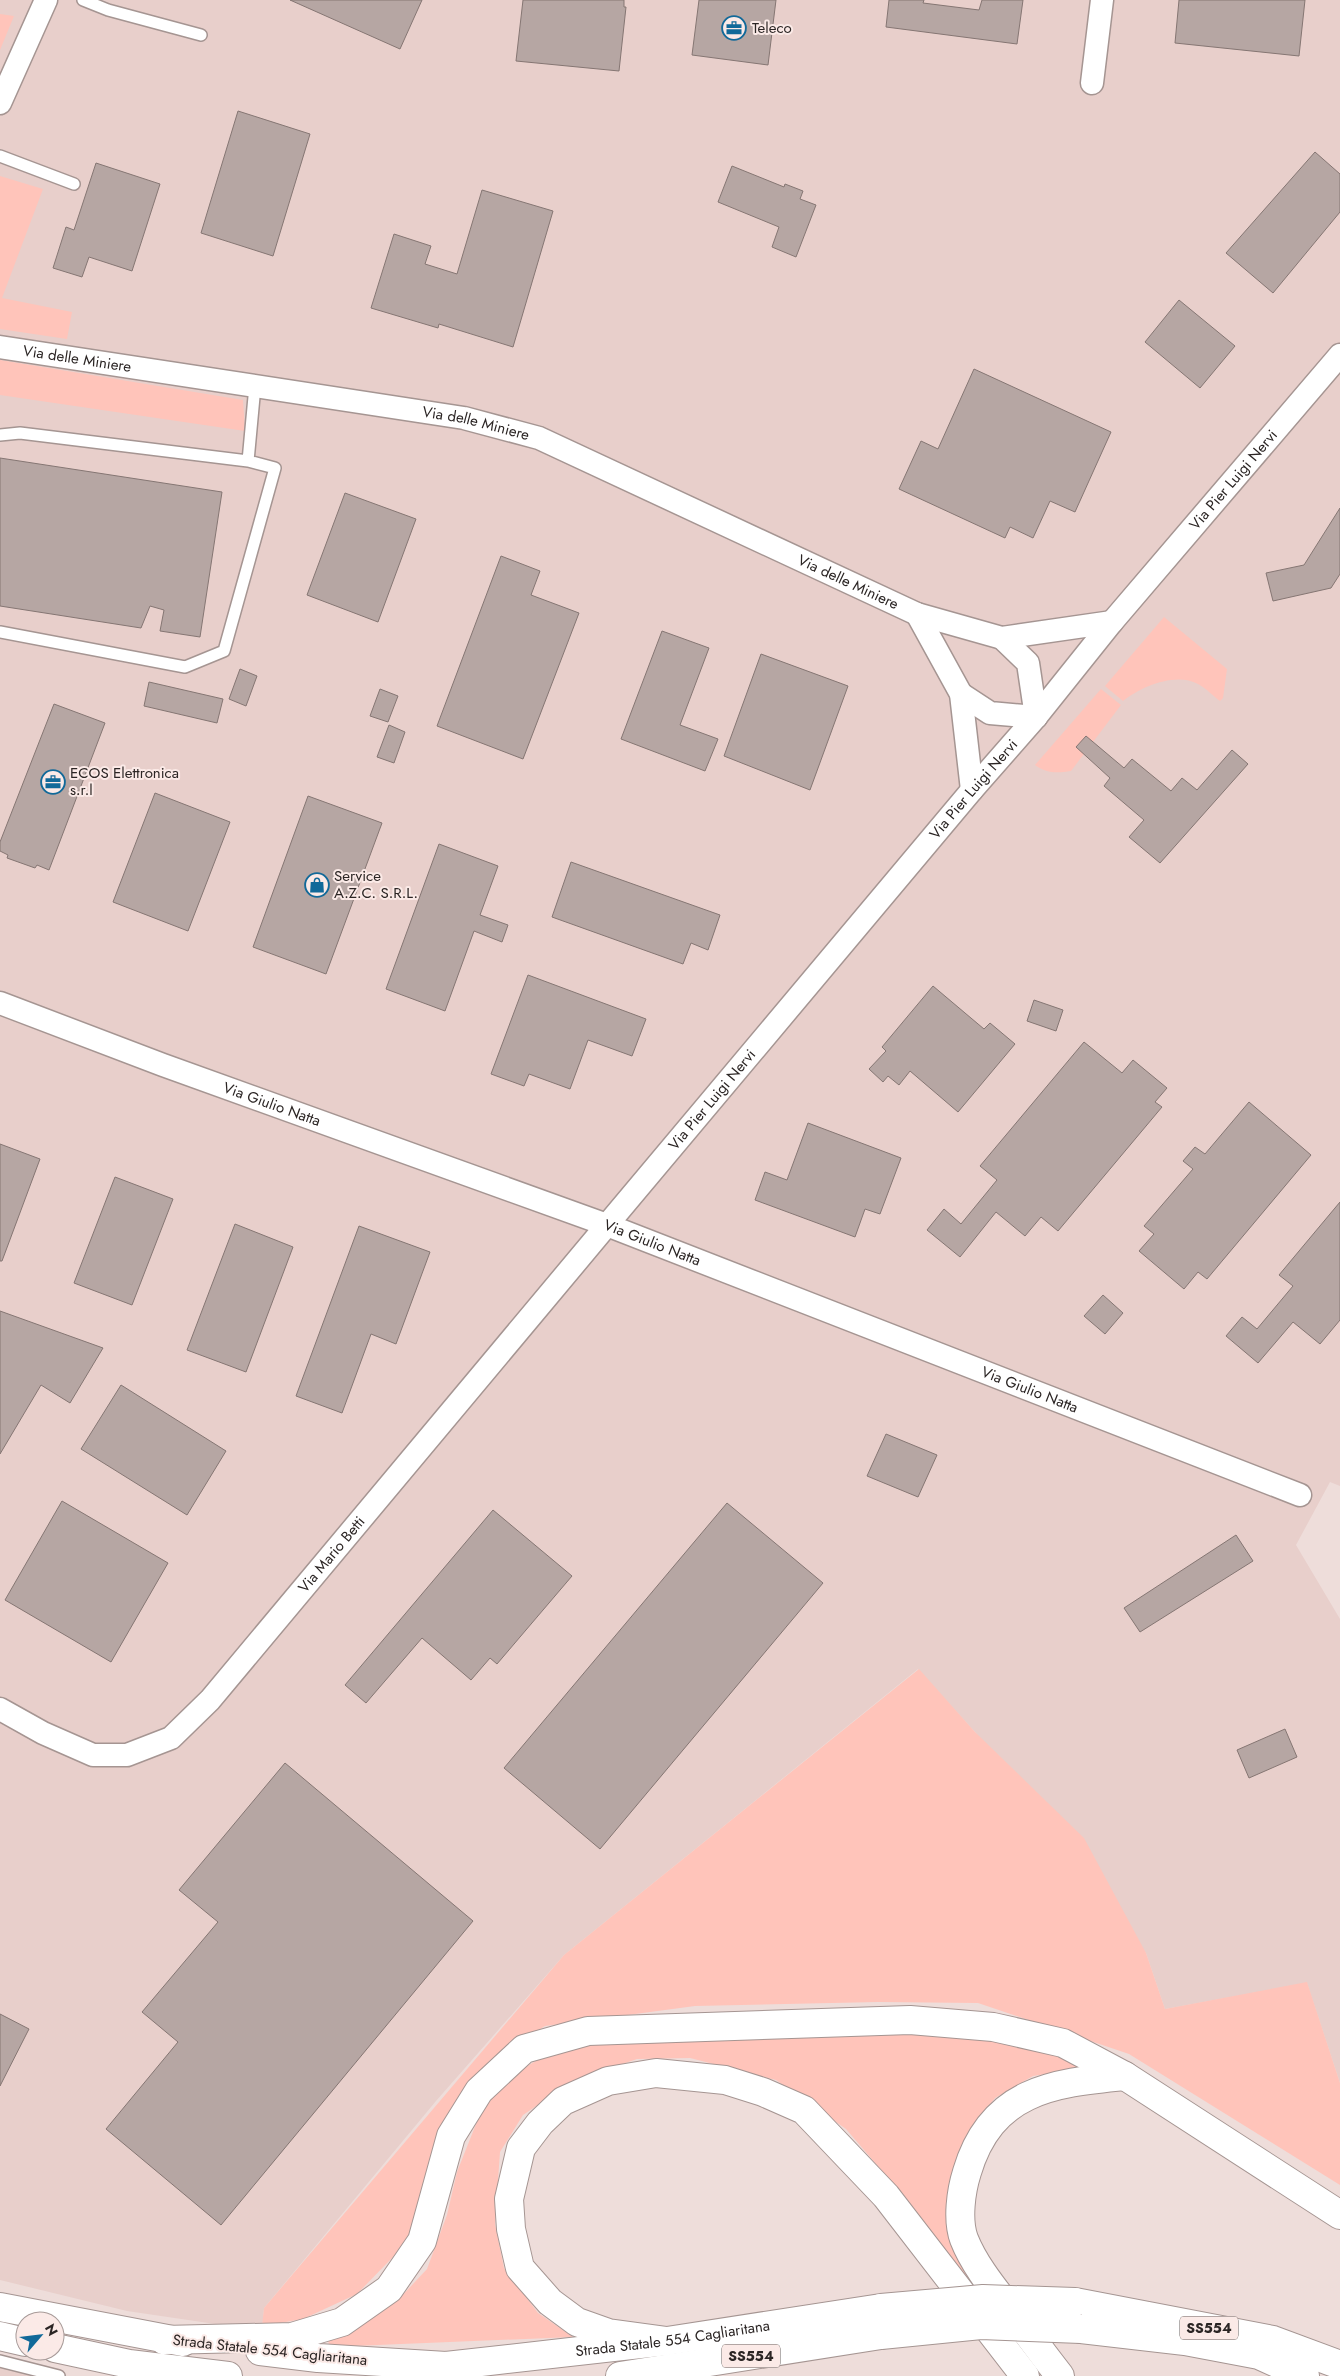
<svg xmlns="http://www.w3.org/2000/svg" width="1340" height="2376" viewBox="0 0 1340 2376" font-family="Jost,sans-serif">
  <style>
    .built { fill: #e8cfcb }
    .green { fill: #ffc4ba }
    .building { fill: #b6a6a3; stroke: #857673 }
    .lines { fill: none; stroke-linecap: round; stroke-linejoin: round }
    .service-casing { stroke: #a59592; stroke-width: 14 }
    .minor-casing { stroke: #a59592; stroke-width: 25 }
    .trunk-casing { stroke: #a59592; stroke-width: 30 }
    .service { stroke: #fff; stroke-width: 11 }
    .minor { stroke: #fff; stroke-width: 22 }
    .trunk { stroke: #fff; stroke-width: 28 }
    .trunk-bridge-casing { stroke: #a59592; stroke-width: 30; stroke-linecap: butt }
    .trunk-bridge { stroke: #fff; stroke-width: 28 }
    .labels { text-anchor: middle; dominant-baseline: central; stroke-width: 4; stroke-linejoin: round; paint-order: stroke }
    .shield { fill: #fbeae7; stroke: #69605e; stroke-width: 1 }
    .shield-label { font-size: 14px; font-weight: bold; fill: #2b2524 }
    .poi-label { font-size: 15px; fill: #2b2524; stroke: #fbeae7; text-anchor: start }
    .street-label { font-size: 15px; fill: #2b2524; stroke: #fbeae7 }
  </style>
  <rect width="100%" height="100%" fill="#eeddda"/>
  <path class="built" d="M0,0H1340V1486L1330,1482L1296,1545L1340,1619V2083L1307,1983L1165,2009L1146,1953L975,1732L918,1669L564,1955L436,2101L264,2308L262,2331L127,2311L0,2280Z
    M0,2364L42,2376H0Z"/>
  <path class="green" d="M0,14L14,16L0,50Z
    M0,176L43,189L2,298L72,312L67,339L0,329Z
    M0,360L243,400L245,431L0,395Z
    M1164,617L1227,669L1223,698L1220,701C1213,696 1206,688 1198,684C1175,672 1141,687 1123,701L1105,686Z
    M1101,689L1121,705L1071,771C1058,773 1047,774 1035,765Z
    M919,1669L975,1732L1084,1838L1146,1953L1165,2009L1307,1982L1340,2083V2185L1129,2054L978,2003L878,2002L695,2006L545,2026L490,2060L456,2106L431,2157L412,2230L393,2257L357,2294L303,2319L262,2326L264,2308L564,1955Z
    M919,2031L1011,2039L1076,2060L1085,2066L1072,2070L1033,2076L995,2098L968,2133L958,2165L977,2282H968L912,2206L846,2129L776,2080L690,2058L637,2059L573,2081L523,2115L500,2152L495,2224L504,2268L538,2313L573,2337L329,2347L328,2337L399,2299L427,2269L447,2215L457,2172L482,2109L507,2079L545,2055L597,2040Z"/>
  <path class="building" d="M290,0H422L400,49Z
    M523,0H624V7H626L619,71L516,61Z
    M699,0H776L768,65L692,55Z
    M889,0H924L923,3L979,10L982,0H1023L1017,44L886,27Z
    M1179,0H1305L1299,56L1175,43Z
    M238,111L310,134L273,256L201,233Z
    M1315,152L1340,174V212L1273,293L1226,253Z
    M96,163L160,184L132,271L89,257L82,277L53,268L66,227L74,230Z
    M732,166L784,187L785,184L803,191L800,199L816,205L796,257L772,247L779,227L718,202Z
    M482,190L553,211L513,347L439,324L438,328L371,308L394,234L431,246L425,264L457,274Z
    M1179,300L1235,346L1200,388L1145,342Z
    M974,369L1111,432L1075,512L1050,501L1033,538L1010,527L1005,538L899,489L921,441L938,449Z
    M0,458L222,492L200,637L160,631L164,610L150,606L141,628L0,606Z
    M345,493L416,519L378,622L307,595Z
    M1340,508V574L1331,588L1273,601L1266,573L1304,565Z
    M501,556L540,571L531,595L579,613L523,759L437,726Z
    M662,631L709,648L680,725L718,739L705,771L621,739Z
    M761,654L848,686L810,790L724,756Z
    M240,669L257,676L246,706L229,699Z
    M149,682L223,699L217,723L144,706Z
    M380,689L398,696L388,722L370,716Z
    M54,704L105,723L49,870L37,865L35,868L7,858L8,855L0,851V842Z
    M389,725L405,732L394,763L377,757Z
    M1086,736L1124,768L1132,759L1171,791L1182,778L1197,790L1232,750L1248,764L1160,863L1129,837L1144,820L1104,786L1110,778L1076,747Z
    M155,793L230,822L188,931L113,902Z
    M308,796L382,823L326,974L253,947Z
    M439,844L498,866L480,915L508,925L502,942L474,931L445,1011L386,989Z
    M571,862L720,915L708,950L691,943L683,964L552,917Z
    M528,975L646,1019L632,1056L588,1040L570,1089L529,1074L524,1086L491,1074Z
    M933,986L984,1029L990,1023L1015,1044L958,1112L910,1071L899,1085L888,1076L883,1082L869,1069L886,1051L882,1047Z
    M1034,1000L1063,1010L1056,1031L1027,1021Z
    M1084,1042L1122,1073L1133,1060L1167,1088L1155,1102L1162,1107L1058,1231L1041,1217L1025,1236L996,1212L960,1257L927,1230L944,1209L961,1224L997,1180L980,1166Z
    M1249,1102L1311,1155L1207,1279L1198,1272L1184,1289L1139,1251L1154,1234L1144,1226L1193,1169L1183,1161L1195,1147L1205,1154Z
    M808,1123L901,1158L880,1214L865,1209L855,1237L755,1200L765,1172L787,1180Z
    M0,1144L40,1159L2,1261H0Z
    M115,1177L173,1199L132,1305L74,1283Z
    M1340,1202V1320L1320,1344L1293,1322L1258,1363L1226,1336L1242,1317L1257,1329L1293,1286L1279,1275Z
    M235,1224L293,1247L246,1372L187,1350Z
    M359,1226L430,1252L396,1344L371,1334L342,1413L296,1396Z
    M1103,1295L1123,1313L1105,1334L1084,1316Z
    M0,1311L103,1348L70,1403L41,1385L0,1454Z
    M121,1385L226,1451L187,1515L81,1449Z
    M886,1434L937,1455L918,1497L867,1476Z
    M62,1501L168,1563L111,1662L5,1600Z
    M727,1503L823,1583L600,1849L504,1768Z
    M493,1510L572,1576L497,1664L490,1658L471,1680L422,1638L366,1703L345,1685Z
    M1236,1535L1253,1561L1140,1632L1124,1608Z
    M1285,1729L1297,1757L1249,1778L1237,1750Z
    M285,1763L473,1921L221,2225L106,2129L178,2042L142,2012L218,1922L179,1890Z
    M0,2014L29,2029L0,2086Z"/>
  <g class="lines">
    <g class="service-casing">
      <path id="service" d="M83,0L108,10L201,35
        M0,156L74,184
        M0,435L20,433L248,461L275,468L224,651L185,667L0,632
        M248,461L255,386
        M0,2361L59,2376"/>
    </g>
    <g class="minor-casing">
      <g id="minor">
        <path d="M1092,83L1102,0"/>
        <path d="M0,103L46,0"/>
        <path id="s1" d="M0,347L464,418L539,438L917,614L1002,638L1112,622"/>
        <path d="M917,614L961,694L972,790"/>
        <path d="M1002,638L1028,663L1036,717"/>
        <path d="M961,694L990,713L1036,717"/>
        <path id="s2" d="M0,1003L163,1065L607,1225L1300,1495"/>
        <path id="s3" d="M0,1709L43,1733L93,1755H127L171,1738L210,1700L607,1225L972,790L1036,717L1112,622L1340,355"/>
      </g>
    </g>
    <g class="trunk-casing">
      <g id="trunk">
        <path d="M1075,2302L1273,2340L1340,2365"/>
        <path d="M0,2307L183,2342"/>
        <path d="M1081,2329L1185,2341L1259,2355L1305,2376"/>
        <path d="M0,2336L25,2342"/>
        <path d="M164,2340L292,2337L342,2322L389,2289L422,2241L451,2136L479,2091L524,2049L588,2031L910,2020L993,2027L1063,2043L1125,2076L1340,2215"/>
        <path d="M667,2341L608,2333L577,2322L550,2302L520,2268L511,2229L509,2199L521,2148L540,2123L563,2101L608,2081L656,2073L725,2080L763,2092L804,2110L886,2196L1025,2376"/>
        <path d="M55,2348L129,2364L228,2376"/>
        <path id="s4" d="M260,2351L318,2358L446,2366L667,2341L881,2308"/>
        <path d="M620,2376L881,2335"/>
        <path d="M1060,2376C1041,2352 1023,2327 1005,2303C990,2284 973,2262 964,2239C957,2220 961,2191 967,2172C991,2091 1051,2083 1125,2076"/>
      </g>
    </g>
    <use href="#service" class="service"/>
    <use href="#minor" class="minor"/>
    <use href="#trunk" class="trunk"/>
    <g class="trunk-bridge-casing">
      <path id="trunk-bridge" d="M881,2308L983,2299L1075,2302
        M881,2335L981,2325L1081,2329"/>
    </g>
    <use href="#trunk-bridge" class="trunk-bridge"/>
  </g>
  <defs>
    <g id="office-ring" transform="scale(1.25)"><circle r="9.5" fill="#fbeae7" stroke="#116999" stroke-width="1.5"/><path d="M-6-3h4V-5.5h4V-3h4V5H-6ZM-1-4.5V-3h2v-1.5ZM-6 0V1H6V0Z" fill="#116999"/></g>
    <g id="shop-ring" transform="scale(1.25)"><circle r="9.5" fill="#fbeae7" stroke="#116999" stroke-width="1.5"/><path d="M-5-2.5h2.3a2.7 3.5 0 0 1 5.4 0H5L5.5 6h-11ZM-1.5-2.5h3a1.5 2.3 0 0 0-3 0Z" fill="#116999"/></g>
  </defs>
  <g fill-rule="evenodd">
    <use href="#office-ring" x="734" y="28"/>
    <use href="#office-ring" x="53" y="782"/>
    <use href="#shop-ring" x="317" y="885"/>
  </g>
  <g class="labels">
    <g class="shield">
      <rect x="1180" y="2316.5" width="58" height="23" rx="4"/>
      <rect x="722" y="2344.5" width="58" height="23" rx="4"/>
    </g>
    <g class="shield-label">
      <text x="1209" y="2328">SS554</text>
      <text x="751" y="2356">SS554</text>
    </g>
    <g class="poi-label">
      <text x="752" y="28">Teleco</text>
      <text x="70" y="773">ECOS Elettronica<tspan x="70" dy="17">s.r.l</tspan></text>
      <text x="334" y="876">Service<tspan x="334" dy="17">A.Z.C. S.R.L.</tspan></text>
    </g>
    <g class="street-label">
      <text stroke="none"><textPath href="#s1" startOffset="78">Via delle Miniere</textPath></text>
      <text stroke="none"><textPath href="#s1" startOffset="482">Via delle Miniere</textPath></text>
      <text stroke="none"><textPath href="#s3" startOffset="1832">Via Pier Luigi Nervi</textPath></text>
      <text stroke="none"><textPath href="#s1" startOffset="888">Via delle Miniere</textPath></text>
      <text stroke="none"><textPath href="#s3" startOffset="1428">Via Pier Luigi Nervi</textPath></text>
      <text stroke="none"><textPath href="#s3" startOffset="1022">Via Pier Luigi Nervi</textPath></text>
      <text stroke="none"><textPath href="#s2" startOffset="290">Via Giulio Natta</textPath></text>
      <text stroke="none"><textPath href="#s2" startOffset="695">Via Giulio Natta</textPath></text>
      <text stroke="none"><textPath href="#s2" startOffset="1100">Via Giulio Natta</textPath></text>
      <text stroke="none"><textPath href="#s3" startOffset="429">Via Mario Betti</textPath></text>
      <text stroke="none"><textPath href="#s4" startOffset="415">Strada Statale 554 Cagliaritana</textPath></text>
      <text transform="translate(270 2350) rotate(6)">Strada Statale 554 Cagliaritana</text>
    </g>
  </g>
  <g transform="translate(40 2336) rotate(62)"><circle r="24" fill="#fbeae7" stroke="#a89b99"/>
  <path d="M0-4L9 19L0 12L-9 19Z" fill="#116999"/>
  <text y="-8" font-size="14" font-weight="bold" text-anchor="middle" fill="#2b2524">N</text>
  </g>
</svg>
